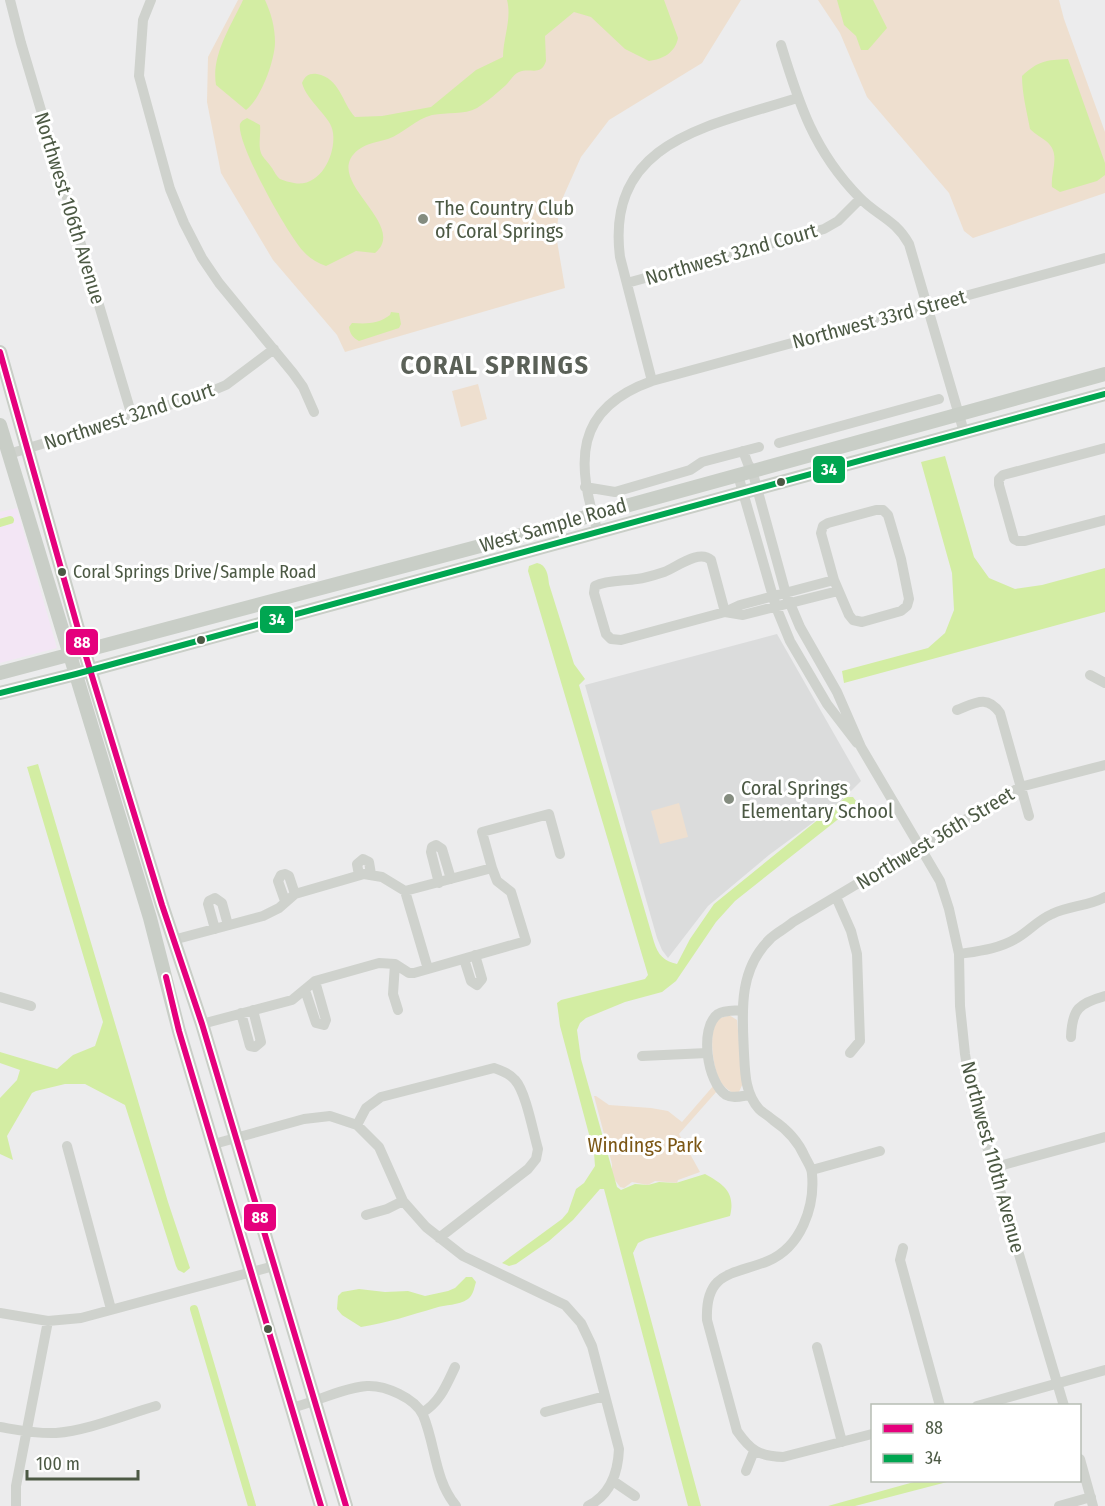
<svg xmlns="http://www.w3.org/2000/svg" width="1105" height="1506" viewBox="0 0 1105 1506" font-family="'Fira Sans Condensed',sans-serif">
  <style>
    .commercial { fill: #f3e6f5 }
    .education { fill: #dbdcdc }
    .green { fill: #eedfcf }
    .water { fill: #d3eda3 }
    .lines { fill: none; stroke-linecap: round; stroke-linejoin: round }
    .canal { stroke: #d3eda3; stroke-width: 8 }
    .minor { stroke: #cfd2cd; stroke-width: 10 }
    .major { stroke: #c9cec7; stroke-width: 14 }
    .bus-1-casing { stroke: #fff; stroke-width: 10 }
    .bus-2-casing { stroke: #fff; stroke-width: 10 }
    .bus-1 { stroke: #e5007d; stroke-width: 6 }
    .bus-2 { stroke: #00a651; stroke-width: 6 }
    .poi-dot { fill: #848c7f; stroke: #fff; stroke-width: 2 }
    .bus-dot { fill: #4c5944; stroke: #fff; stroke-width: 2 }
    .labels { text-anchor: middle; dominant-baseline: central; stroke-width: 6; stroke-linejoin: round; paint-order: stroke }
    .bus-label { font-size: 18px; fill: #4c5944; stroke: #fff; text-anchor: start }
    .street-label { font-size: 20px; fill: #4c5944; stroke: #fff }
    .poi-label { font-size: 20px; fill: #4c5944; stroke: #fff; text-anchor: start }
    .park-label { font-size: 20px; fill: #7b5614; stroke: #fff }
    .district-label { font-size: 26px; font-weight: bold; letter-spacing: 1.5px; fill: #5b6158; stroke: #fff }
    .line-badge { stroke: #fff; stroke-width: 2 }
    .badge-label { font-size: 16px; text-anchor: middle; font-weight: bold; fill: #fff }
  </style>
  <rect width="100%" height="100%" fill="#ececed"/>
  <path class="commercial" d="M17,508L57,648L0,663V512Z"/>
  <path class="education" d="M777,634L861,781L838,804L769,855L708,906L668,958L662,950L657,938L585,685Z"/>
  <path class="green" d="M238,0H741L702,63L609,120L581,157L560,204L556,235L565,288L345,352L337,335L273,260L221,173L207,102L208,57Z
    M818,0H1059L1064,19L1105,132V193L973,238L964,231L949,193L867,97L840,33Z
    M478,384L487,419L461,427L452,391Z
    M679,803L688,837L660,844L651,811Z
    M729,1015L737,1020L743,1083L739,1092L734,1094C727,1089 721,1085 718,1077C713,1065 707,1027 720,1018C721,1018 729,1016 729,1015Z
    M714,1085L717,1091L679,1134L700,1172L678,1180L677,1183L655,1181L648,1185L632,1182L624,1188L620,1187L612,1176V1164L594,1096H596L609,1105L651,1108L668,1111L682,1122Z"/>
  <path class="water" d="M243,0H265C271,13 275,27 275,42C275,60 261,99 246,110L216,85C211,55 231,26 243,0Z
    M507,0H664L678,38C675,53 663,59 649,61L625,49L591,17L574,12L545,36L546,61C541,77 530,67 519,72C514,74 510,81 506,85C498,92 487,102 477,108C464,115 447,112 432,115C416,119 404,133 388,139C378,142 367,143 358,150C320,180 410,224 375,253L356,251L326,266C317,263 309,258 303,251C288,235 236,143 240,124C242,120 244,120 247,118L260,125C261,134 258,145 261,153C263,158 269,163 272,168C274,171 277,177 280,179C284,181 290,182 294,183C320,188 336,155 333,133C332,117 307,102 302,83C305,76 309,73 317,74C340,78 342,103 355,117L382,116L431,107L476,70L503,57C503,38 512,19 507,0Z
    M837,0H873L887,28L868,50H861L856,36L844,25Z
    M1068,59L1105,163V175L1097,181L1060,192L1052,187C1050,171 1062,154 1046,141C1041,137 1035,134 1030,129C1027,112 1022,94 1022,76C1038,61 1046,60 1068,59Z
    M391,312L399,313L401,324L399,328L359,341C353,338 350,334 349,327L352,323C367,324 378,324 390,315Z
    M945,456L974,557L989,578L1015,589L1042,585L1105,568V612L844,683L842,671L928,648L945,633L954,610L952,573L921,462Z
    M537,563C547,565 548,575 549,584L574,664L585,679L579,685L654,942C658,955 664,961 677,964L690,939L714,904L846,797H853L856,801L855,805L846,813L735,901L716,922L676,981L662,992L625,1002L586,1018L580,1023L577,1030L581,1059L617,1187L621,1190L635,1184L648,1185L659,1182L676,1183L705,1174C723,1184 736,1192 730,1216L646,1239L638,1243L633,1253L701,1506H688L604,1189H600L573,1220L549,1241L516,1264L509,1266L502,1263L562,1219L568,1212L576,1189L584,1183L595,1166L594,1153L560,1026L557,1003L561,1000L645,979L648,975L528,571L529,566Z
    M38,764L168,1202L190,1268L184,1273L178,1270L176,1266L125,1105L85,1084H65L36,1091L32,1093L7,1136L13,1160L0,1154V1098L17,1080L20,1070L0,1063V1052L57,1069L73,1055L95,1046L103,1022L27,767Z
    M466,1277H472L476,1282C474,1289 473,1295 468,1299C458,1306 446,1304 435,1308C411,1315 387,1323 361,1327L342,1315L337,1309L338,1296L342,1292L359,1289L385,1292L408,1291L425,1296L448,1291L455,1288Z
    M921,1480L951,1481L855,1506H828Z"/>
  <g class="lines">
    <path class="canal" d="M0,523L10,520
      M194,1309L252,1506"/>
    <path class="minor" d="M10,0L21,43L132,416
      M151,0L143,20L139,76L170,189L184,223L202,258L219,283L293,373L303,387L314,412
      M781,45C799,104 814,151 859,197C877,216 895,219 909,244L964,432
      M627,283L824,229L838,221L860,199
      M652,381L1105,258
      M779,443L939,399
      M1105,448L1003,475L999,479V485L1014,539L1018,541H1025L1105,520
      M743,451L748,464L752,470L786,594L800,627L837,692L861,747L940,881L949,909L959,954L960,1006L965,1054L972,1096L1064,1406
      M9,454L202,395L226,385L274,349
      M738,475L776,607L790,641L827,704L857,743
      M585,487L615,492L690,470L702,462L759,447
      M876,510H883L888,515L901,559L909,599L907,606L901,611L862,622L853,620L849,615L834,580L821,533L823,526L828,523Z
      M598,532C576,463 573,409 652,381L620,257C605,140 711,126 797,98
      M725,612L711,560C699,549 677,567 664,572C655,575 646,578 637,579C623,581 607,580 595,586L594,593L606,634L611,639L621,640L725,612L740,605L834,580
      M725,612L743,615L838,591
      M1090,675L1105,683
      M957,710C975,703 987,694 1000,713L1029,816
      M359,875L357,864L363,859L369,862L371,874
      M439,883L431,852L432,847L436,845L442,849L451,879
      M405,891L428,969
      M836,897L851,931L857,954L860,1041L850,1053
      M285,901L278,881L281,875L285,874L289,876L295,894
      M215,929L208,904L209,901L215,898L222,903L228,925
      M173,940L263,916L279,908L295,894L364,874L382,877L405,891L492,868L482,832L549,814L560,854
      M959,954C979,951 999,949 1017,938C1029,931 1038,920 1052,914C1068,906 1089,906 1105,897
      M464,959L471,981L477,985L482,979L475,955
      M395,964L393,994L398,1010
      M305,990L316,1023L324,1025L326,1020L315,981
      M0,997L31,1006
      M742,1010C734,1011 725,1010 718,1014C699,1027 707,1083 726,1095C733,1099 742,1096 749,1095
      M241,1013L250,1046L255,1047L261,1042L253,1010
      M202,1024L292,1000L315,981L379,963L395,964L409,973H414L526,941L511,892L497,881L492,868
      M1071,1037C1072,1009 1079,1003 1105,996
      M642,1056L707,1053
      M357,1125L366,1108L381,1097L494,1068C502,1071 509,1073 515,1080C526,1092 533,1132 538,1149L536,1159L528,1169L439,1238
      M214,1144L304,1119L330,1116L357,1125L379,1147L403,1201L426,1227L463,1256L565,1305L581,1323L592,1346L619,1449C618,1473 610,1495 588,1506
      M67,1146L111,1309
      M992,1168L1105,1137
      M812,1170L880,1151
      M366,1215L387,1209L403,1201
      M903,1248L900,1260L940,1406
      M0,1313L48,1321L81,1318L274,1266
      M817,1347L842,1442
      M977,1406L1105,1370
      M291,1408C316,1402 342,1388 367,1386C385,1385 415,1398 423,1415C436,1446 434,1479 456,1506
      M545,1412L605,1396
      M422,1413C440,1402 446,1386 455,1367
      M0,1427C18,1430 37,1434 56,1433C90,1430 124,1415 156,1406
      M872,1434L783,1457C759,1456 751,1451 737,1431L707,1320C705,1271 733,1275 768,1261C801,1247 815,1207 812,1174C812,1168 808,1163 805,1157C798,1141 788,1130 773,1120C769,1116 763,1113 759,1109C745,1093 745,1073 744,1053C742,1012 738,969 771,938C778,932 786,928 793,922L1020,787L1105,765
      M1080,1459L1093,1506
      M746,1471L754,1451
      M613,1481L635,1496
      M16,1506V1486L48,1321
      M1059,1506L1091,1497"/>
    <path class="major" d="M0,352L84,650L162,905L202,1024L346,1506
      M0,425L150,918L179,1031L321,1506
      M0,673L484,545L1105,374
      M0,693L76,674L1105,394"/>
    <g class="bus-1-casing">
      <path id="bus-1" d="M0,352L84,650L162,905L202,1024L346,1506
        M166,977L179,1031L321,1506"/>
    </g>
    <g class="bus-2-casing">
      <path id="bus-2" d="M0,693L76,674L1105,394"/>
    </g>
    <use href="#bus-1" class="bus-1"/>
    <use href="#bus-2" class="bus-2"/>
  </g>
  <g class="poi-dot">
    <circle cx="423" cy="219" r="6"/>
    <circle cx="729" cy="799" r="6"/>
  </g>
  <g class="bus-dot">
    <circle cx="781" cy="482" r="5"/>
    <circle cx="62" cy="572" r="5"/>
    <circle cx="201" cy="640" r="5"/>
    <circle cx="268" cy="1329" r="5"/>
  </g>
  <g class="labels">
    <g class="bus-label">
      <text x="73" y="572">Coral Springs Drive/Sample Road</text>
    </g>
    <g class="street-label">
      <text transform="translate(70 208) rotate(73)">Northwest 106th Avenue</text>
      <text transform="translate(731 254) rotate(-16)">Northwest 32nd Court</text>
      <text transform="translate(879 319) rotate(-15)">Northwest 33rd Street</text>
      <text transform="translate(129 416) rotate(-18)">Northwest 32nd Court</text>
      <text transform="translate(553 525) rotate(-16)">West Sample Road</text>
      <text transform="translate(935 838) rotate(-31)">Northwest 36th Street</text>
      <text transform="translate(993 1157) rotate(75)">Northwest 110th Avenue</text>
    </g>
    <g class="poi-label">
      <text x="435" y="208">The Country Club<tspan x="435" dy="23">of Coral Springs</tspan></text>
      <text x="741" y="788">Coral Springs<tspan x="741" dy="23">Elementary School</tspan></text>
    </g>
    <g class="park-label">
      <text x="645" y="1145">Windings Park</text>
    </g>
    <g class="district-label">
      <text x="495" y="365">CORAL SPRINGS</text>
    </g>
  </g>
  <g class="line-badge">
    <rect x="812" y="455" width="34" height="29" rx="6" fill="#00a651"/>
    <rect x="259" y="605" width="35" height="29" rx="6" fill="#00a651"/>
    <rect x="65" y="628" width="34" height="28" rx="6" fill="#e5007d"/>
    <rect x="243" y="1203" width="34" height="29" rx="6" fill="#e5007d"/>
  </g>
  <g class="badge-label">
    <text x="829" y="475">34</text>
    <text x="277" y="625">34</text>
    <text x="82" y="648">88</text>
    <text x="260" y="1223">88</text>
  </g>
  <rect x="871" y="1404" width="210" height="78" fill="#ffffff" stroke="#b7bdb4" stroke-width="1.5"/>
  <rect x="883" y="1424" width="30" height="9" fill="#e5007d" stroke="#b7bdb4" stroke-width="1.5"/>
  <text x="925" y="1434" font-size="18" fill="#4c5944">88</text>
  <rect x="883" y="1454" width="30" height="9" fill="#00a651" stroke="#b7bdb4" stroke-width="1.5"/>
  <text x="925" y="1464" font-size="18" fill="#4c5944">34</text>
  <path d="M27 1470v9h111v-9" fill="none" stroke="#4c5944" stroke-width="3"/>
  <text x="36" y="1470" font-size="18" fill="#4c5944" stroke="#ffffff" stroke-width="4.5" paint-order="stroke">100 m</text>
</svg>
